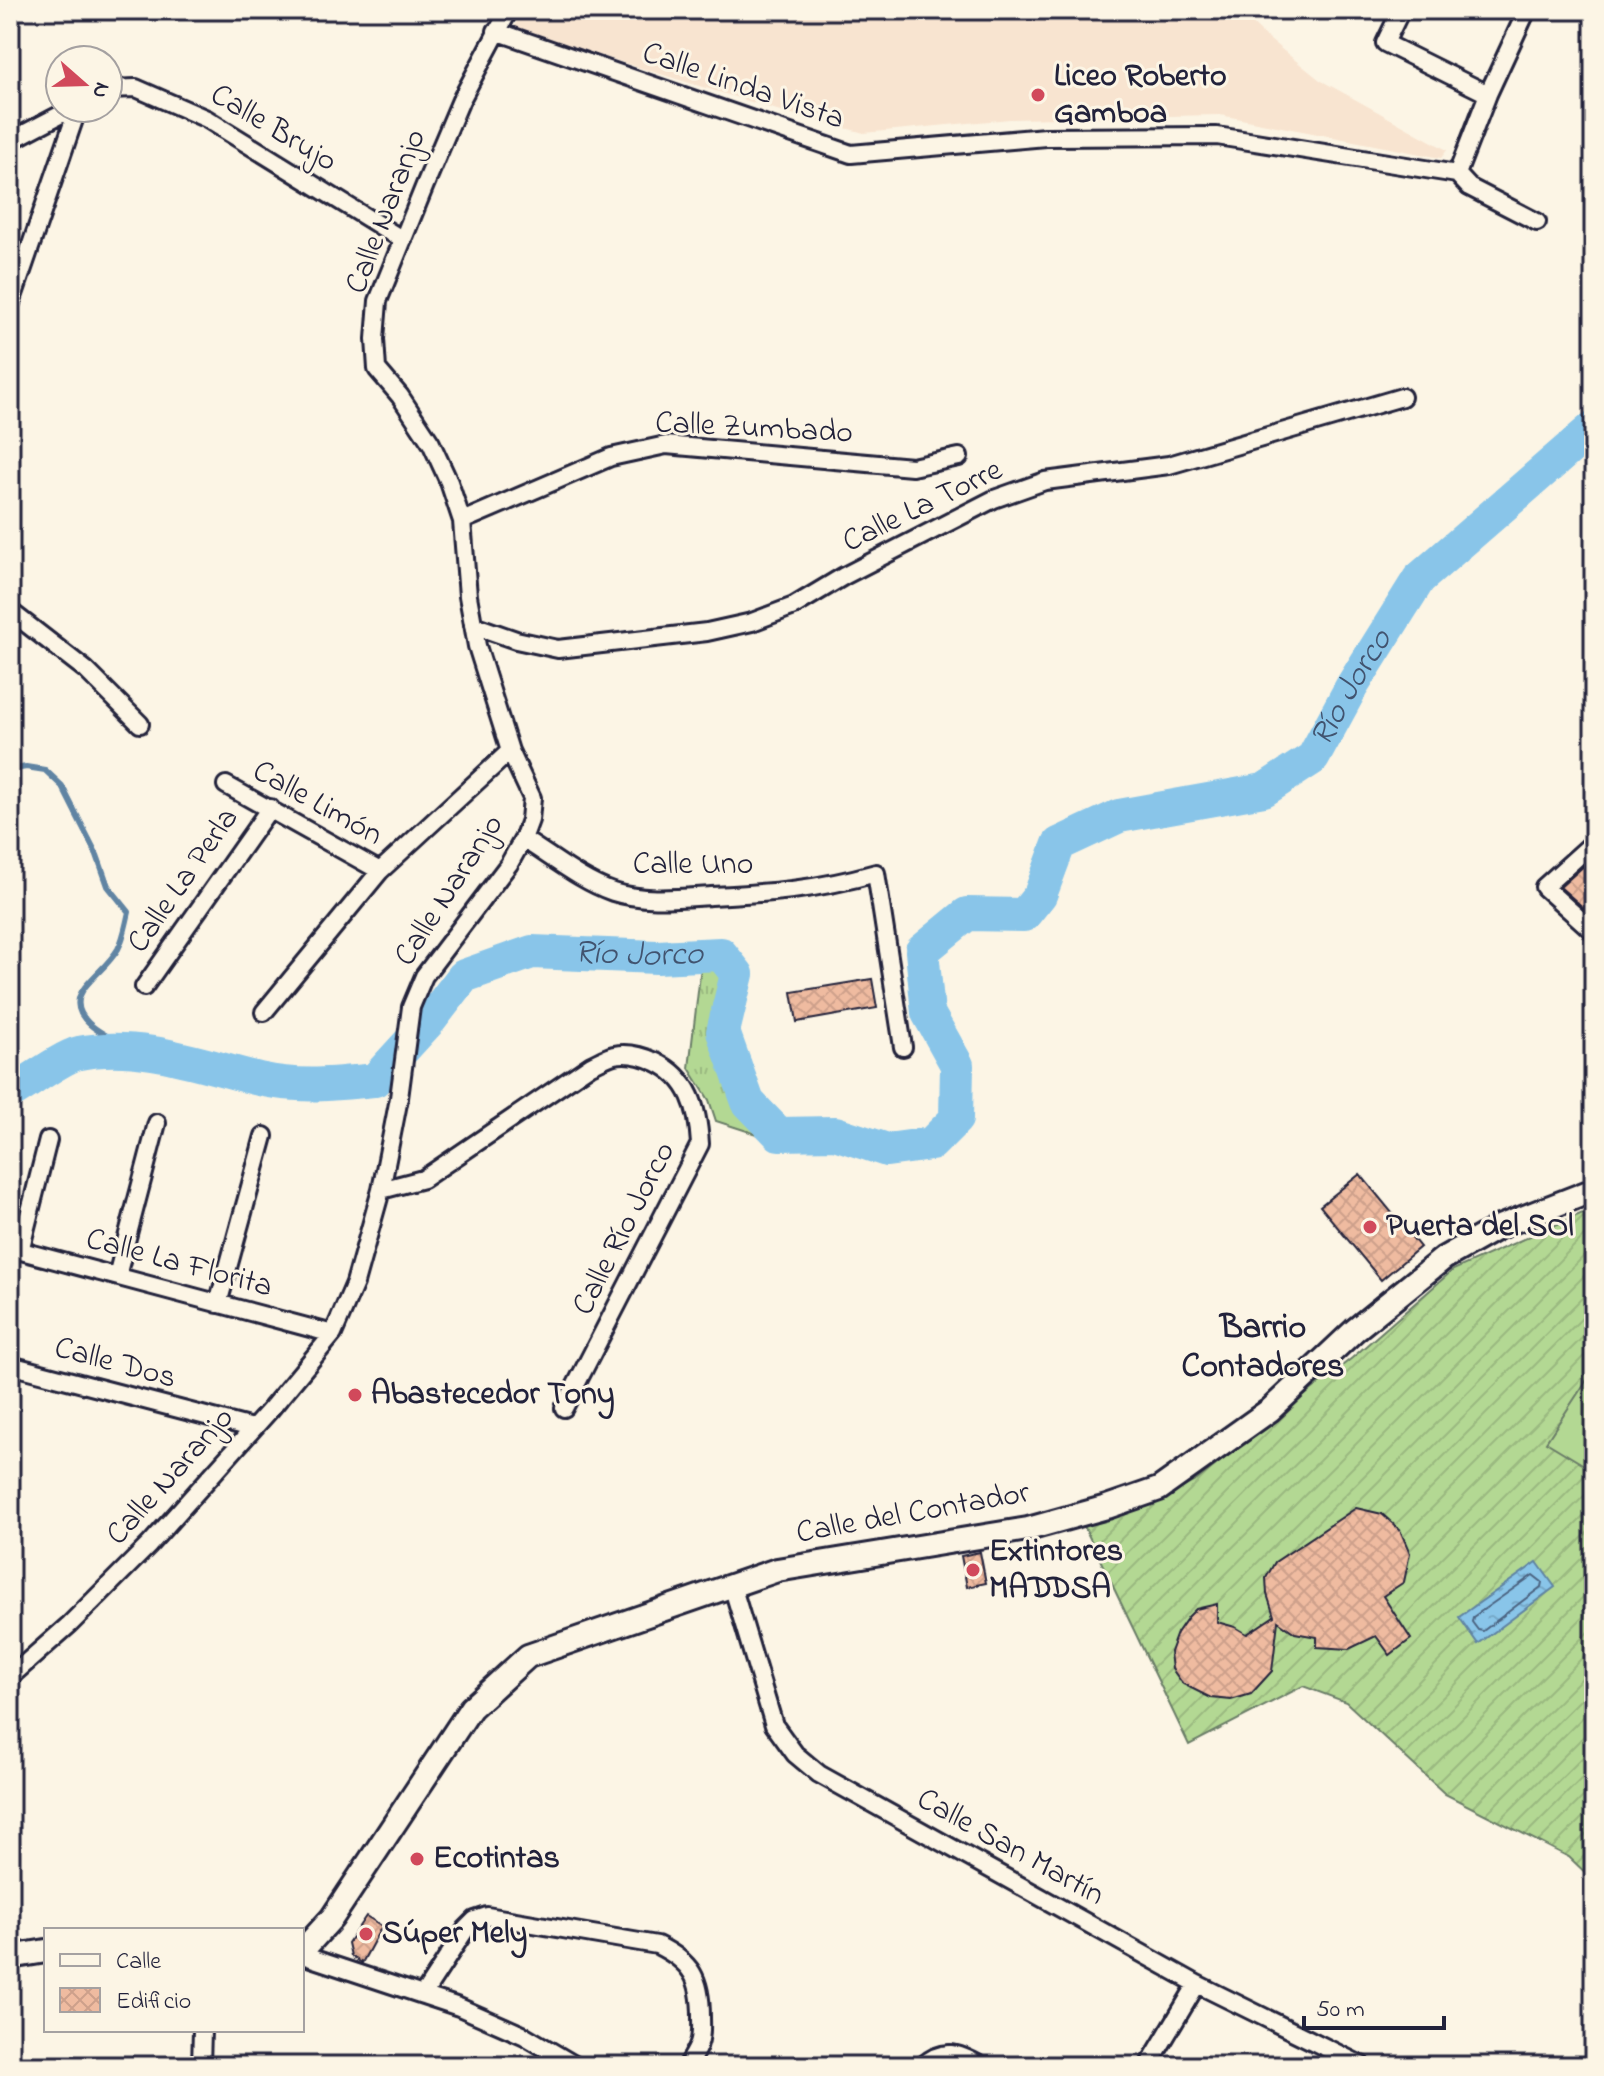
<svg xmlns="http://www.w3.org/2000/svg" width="1604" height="2076" viewBox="0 0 1604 2076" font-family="'Indie Flower',sans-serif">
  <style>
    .built { fill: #f8e4d0 }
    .grass { fill: url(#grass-tufts); stroke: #6a7d67; stroke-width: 2 }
    .garden { fill: url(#garden-furrows); stroke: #6a7d67; stroke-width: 2 }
    .pitch { fill: #b3d893; stroke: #6a7d67; stroke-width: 2 }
    .water { fill: url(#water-ripples); stroke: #6084a3; stroke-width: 2 }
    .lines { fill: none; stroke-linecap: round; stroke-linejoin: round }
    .shore { stroke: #4b6381; stroke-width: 2 }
    .stream { stroke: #6084a3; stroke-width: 6 }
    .river { stroke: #89c5e9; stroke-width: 34 }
    .building { fill: url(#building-cross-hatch); stroke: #22223b; stroke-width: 2 }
    .street-casing { stroke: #22223b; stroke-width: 22 }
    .secondary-casing { stroke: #22223b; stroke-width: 28 }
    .street { stroke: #fcf5e5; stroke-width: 16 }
    .secondary { stroke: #fcf5e5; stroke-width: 22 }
    .poi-dot { fill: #d1495b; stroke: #fcf5e5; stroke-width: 3 }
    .labels { text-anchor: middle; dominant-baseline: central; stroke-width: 6; stroke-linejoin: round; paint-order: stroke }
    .poi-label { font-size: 32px; font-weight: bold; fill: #22223b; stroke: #fcf5e5; text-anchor: start }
    .street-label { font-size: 32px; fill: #22223b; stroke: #fcf5e5 }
    .water-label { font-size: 34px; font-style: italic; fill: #41536f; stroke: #fcf5e5 }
    .neighbourhood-label { font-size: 34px; font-weight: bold; fill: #22223b; stroke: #fcf5e5 }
  </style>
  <defs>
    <pattern id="grass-tufts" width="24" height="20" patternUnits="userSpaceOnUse" patternTransform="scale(2)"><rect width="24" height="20" fill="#b3d893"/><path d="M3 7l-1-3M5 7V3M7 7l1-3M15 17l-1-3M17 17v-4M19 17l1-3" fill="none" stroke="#9ab980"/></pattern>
    <pattern id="garden-furrows" width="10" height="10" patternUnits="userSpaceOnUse" patternTransform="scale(2)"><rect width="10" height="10" fill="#b3d893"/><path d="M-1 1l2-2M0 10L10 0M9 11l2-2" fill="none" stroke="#9ab980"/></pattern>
    <pattern id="water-ripples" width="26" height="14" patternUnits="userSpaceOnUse" patternTransform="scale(2)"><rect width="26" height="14" fill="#89c5e9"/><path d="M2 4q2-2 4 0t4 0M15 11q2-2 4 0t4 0" fill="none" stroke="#76a9c9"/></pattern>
    <pattern id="building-cross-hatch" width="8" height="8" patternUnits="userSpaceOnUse" patternTransform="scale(2)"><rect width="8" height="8" fill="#efbba0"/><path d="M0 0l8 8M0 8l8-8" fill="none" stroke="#cda08b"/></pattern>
  </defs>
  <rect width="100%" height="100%" fill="#fcf5e5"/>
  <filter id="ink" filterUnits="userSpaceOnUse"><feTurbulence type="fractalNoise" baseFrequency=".0125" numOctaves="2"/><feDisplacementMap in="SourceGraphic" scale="16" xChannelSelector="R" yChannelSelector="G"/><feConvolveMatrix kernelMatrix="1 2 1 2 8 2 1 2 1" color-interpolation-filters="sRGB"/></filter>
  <g filter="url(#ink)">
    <path class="built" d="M520,10H1238L1265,36L1320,80L1447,150L1441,158L1220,115L1010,119L864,133L777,110L514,29Z"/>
    <path class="grass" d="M701,966L724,972L729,978L714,1032L744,1107L775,1140L716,1121L709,1100L689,1068Z"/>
    <path class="garden" d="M1594,1208V1881L1569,1857L1445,1794L1346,1702L1303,1686L1189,1745L1084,1526L1152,1504L1197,1480L1352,1358L1453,1270Z"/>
    <path class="pitch" d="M1594,1369V1471L1546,1442Z"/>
    <path class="water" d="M1537,1562L1555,1587L1478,1644L1459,1617Z"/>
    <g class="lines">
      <path class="shore" d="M1533,1575L1542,1582L1541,1587L1483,1631L1478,1630L1472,1622L1473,1617Z"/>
      <path class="stream" d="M10,770L26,767L45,770L62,786L97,855L108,886L129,912C126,924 124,938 118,949C109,964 96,973 85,987C60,1019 113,1039 135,1050"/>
      <path class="river" id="s1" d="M10,1093C28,1083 62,1057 79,1053C140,1041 201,1065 259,1079C299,1088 336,1084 375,1080L430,1020L464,976L532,952L657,957L721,954L737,974L723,1032L748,1102L779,1134L835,1133L887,1150L931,1144L956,1119L957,1065L928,1013L922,951L967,914L1024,915L1040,895L1059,844L1119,816L1264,790L1313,758L1352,686L1419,579L1594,427"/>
    </g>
    <path class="building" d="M1594,857V917L1560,887Z
      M872,979L877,1008L797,1022L792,992Z
      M1360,1174L1420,1247L1381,1280L1320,1206Z
      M1356,1508L1382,1514L1400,1530L1410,1553L1404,1582L1383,1596L1411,1639L1390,1655L1376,1636L1349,1649L1317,1647V1637L1295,1633L1278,1621L1272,1671L1251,1694L1231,1700L1211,1698L1183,1684L1172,1669L1170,1652L1177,1633L1188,1617L1196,1609L1217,1604V1622L1235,1627L1247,1634L1274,1616L1267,1594L1266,1578L1275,1562Z
      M980,1552L986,1583L967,1587L961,1556Z
      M366,1916L382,1926L362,1963L351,1956L348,1943Z"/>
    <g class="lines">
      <g class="street-casing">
        <path id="street" d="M1401,10L1385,43L1488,94
          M496,31L851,154L1046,137L1217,136L1457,174L1469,187L1537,222
          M108,89L136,88L207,119L403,240
          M10,141L73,108
          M1457,174L1488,94L1527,10
          M10,306L78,108
          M462,521L611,457L666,445L912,467L959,457
          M10,611L86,670L140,724
          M473,625L516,640L558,649L707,632L752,622L794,606L844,576L994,499L1045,481L1169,465L1402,397
          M226,785L380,871
          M523,839C552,857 581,881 613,892C644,902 679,898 711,896C772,893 816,890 876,873L903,1047
          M1594,842L1544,887L1594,932
          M144,987L270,808
          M264,1012L380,871L510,751
          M381,1190L423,1179L591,1065C598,1062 606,1057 614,1055C628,1052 643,1056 656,1062C690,1078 698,1109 700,1144L564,1408
          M10,1248L333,1334
          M20,1251L48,1140
          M117,1276L157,1123
          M218,1304L264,1136
          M10,1365L252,1428
          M732,1585L774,1725L795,1754L819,1774L1197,1984L1363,2066
          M10,1677L70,1624L149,1545L270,1410L333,1334L355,1283L381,1190L399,1098L411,1007L424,976L509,864L523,839L530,820L532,798L510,751L477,646L468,596L462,521L449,482L431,443L400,396L377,369L375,339L378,301L425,185L461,100L509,10
          M302,1955L459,2007L525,2036L576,2066
          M423,1995L466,1929L475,1920L487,1916L657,1945C692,1962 701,1979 701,2017C701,2025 702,2035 699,2043C697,2051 691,2059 687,2066
          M201,2066L202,2030
          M922,2066C944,2047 958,2053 981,2066
          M1148,2066L1197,1984"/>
      </g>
      <g class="secondary-casing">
        <path id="secondary" d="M302,1951L332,1918L471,1708L528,1656L777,1570L1028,1529L1107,1507L1159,1489L1270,1410L1355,1330L1444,1258L1499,1227L1594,1190
          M10,1957L46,1951"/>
      </g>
      <use href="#street" class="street"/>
      <use href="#secondary" class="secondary"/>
    </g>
  </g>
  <g class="poi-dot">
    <circle cx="1038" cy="95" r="8"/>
    <circle cx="1370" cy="1227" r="8"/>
    <circle cx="355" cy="1395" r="8"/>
    <circle cx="973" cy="1570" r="8"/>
    <circle cx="417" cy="1859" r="8"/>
    <circle cx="366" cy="1934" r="8"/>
  </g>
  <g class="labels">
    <g class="poi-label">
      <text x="1054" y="77">Liceo Roberto<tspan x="1054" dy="37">Gamboa</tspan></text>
      <text x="1386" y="1227">Puerta del SOl</text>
      <text x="371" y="1395">Abastecedor Tony</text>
      <text x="989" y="1552">Extintores<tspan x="989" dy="37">MADDSA</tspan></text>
      <text x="433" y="1859">Ecotintas</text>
      <text x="382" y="1934">Súper Mely</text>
    </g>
    <g class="street-label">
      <text transform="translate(743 87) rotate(19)">Calle Linda Vista</text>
      <text transform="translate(273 129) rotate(31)">Calle Brujo</text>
      <text transform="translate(387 212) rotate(-69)">Calle Naranjo</text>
      <text transform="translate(754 429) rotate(3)">Calle Zumbado</text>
      <text transform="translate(923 507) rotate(-26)">Calle La Torre</text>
      <text transform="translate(317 804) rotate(29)">Calle Limón</text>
      <text x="693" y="865">Calle Uno</text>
      <text transform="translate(184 881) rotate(-55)">Calle La Perla</text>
      <text transform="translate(450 891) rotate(-57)">Calle Naranjo</text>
      <text transform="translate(625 1229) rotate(-63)">Calle Río Jorco</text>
      <text transform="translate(179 1264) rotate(15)">Calle La Florita</text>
      <text transform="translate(115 1364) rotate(15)">Calle Dos</text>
      <text transform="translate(171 1477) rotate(-48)">Calle Naranjo</text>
      <text transform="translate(913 1514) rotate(-10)">Calle del Contador</text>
      <text transform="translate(1010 1848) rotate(29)">Calle San Martín</text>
    </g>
    <g class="water-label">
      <text stroke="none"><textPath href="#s1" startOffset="1896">Río Jorco</textPath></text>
      <text stroke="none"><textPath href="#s1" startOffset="696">Río Jorco</textPath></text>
    </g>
    <g class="neighbourhood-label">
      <text x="1263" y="1329">Barrio<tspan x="1263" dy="39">Contadores</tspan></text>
    </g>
  </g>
  <rect width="1604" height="2076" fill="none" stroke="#fcf5e5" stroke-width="40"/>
  <rect x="20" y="20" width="1564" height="2036" fill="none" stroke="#22223b" stroke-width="3" filter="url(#ink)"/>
  <rect x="44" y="1928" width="260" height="104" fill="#fcf5e5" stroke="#a5a1a1" stroke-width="2"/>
  <rect x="60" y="1954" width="40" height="12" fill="#fcf5e5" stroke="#a5a1a1" stroke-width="2"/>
  <text x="116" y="1968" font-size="24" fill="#22223b">Calle</text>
  <rect x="60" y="1988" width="40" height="24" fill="url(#building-cross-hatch)" stroke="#a5a1a1" stroke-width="2"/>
  <text x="116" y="2008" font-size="24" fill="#22223b">Edificio</text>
  <g transform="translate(84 84) rotate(110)"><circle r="38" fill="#fcf5e5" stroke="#a5a1a1" stroke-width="2"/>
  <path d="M0-6L14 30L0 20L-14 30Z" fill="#d1495b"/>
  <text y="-12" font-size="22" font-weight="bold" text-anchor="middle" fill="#22223b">N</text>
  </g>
  <path d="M1304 2016v12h140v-12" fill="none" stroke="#22223b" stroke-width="4"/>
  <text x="1316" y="2016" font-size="24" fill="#22223b" stroke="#fcf5e5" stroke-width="6" paint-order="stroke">50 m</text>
</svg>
